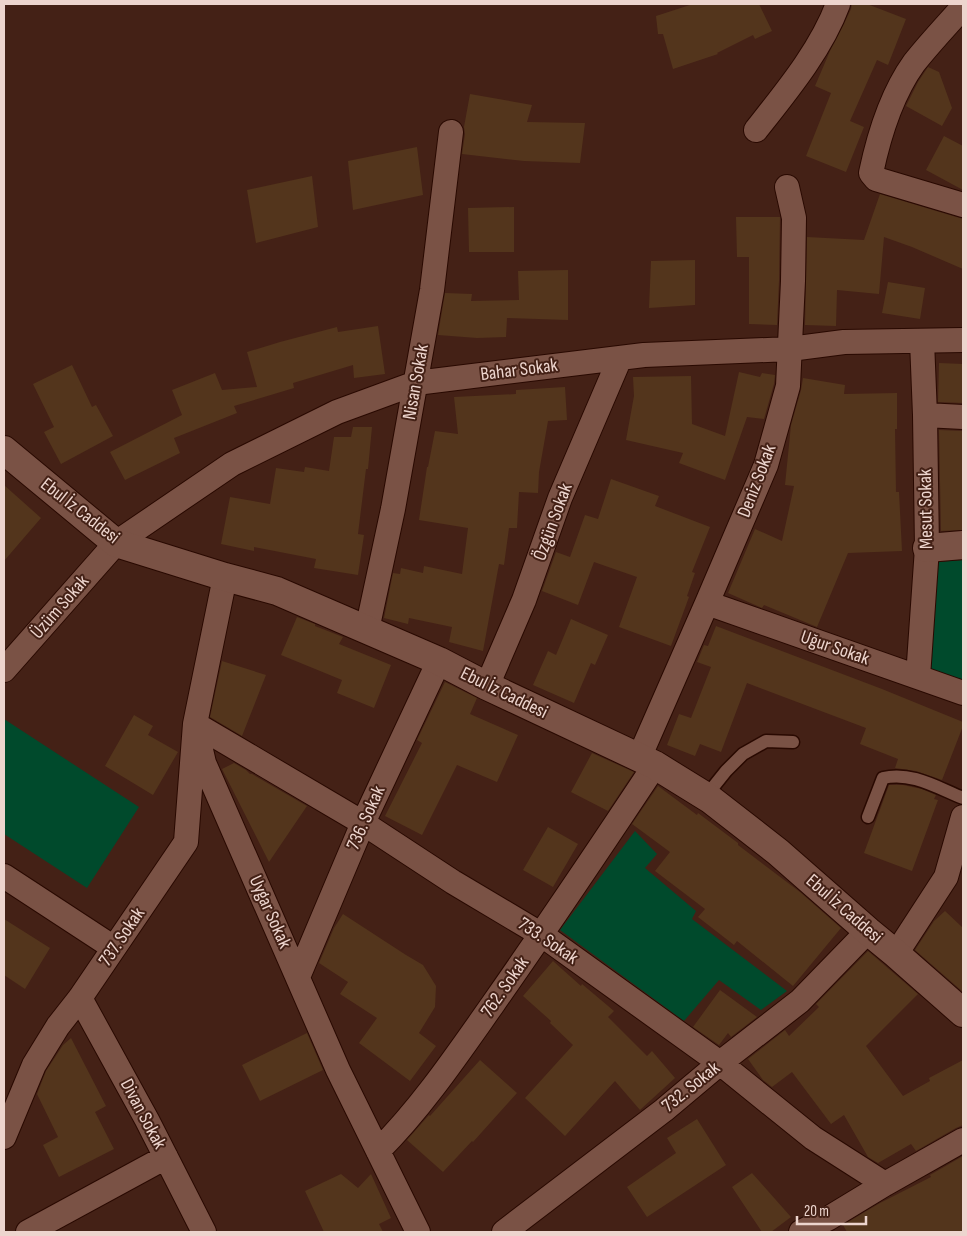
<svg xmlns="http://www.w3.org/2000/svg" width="967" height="1236" viewBox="0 0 967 1236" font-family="'Sofia Sans Condensed',sans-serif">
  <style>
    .green { fill: #004a2c }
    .building { fill: #53351c }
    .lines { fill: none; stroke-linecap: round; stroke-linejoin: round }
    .lane-casing { stroke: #290901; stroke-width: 15 }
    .street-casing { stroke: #290901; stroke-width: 26 }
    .secondary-casing { stroke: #290901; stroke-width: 30 }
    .lane { stroke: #7a5245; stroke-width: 12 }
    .street { stroke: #7a5245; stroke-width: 24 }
    .secondary { stroke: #7a5245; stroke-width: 28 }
    .labels { text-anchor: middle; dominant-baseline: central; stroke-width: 4; stroke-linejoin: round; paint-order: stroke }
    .street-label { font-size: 19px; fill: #edd5ce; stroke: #442116 }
  </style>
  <rect width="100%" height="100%" fill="#442116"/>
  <path class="green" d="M963,560V680L928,671L938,562Z
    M4,719L139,807L87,888L4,834Z
    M635,831L657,854L645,868L696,911L692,919L787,991L761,1010L719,980L684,1021L560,930Z"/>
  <path class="building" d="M693,4H759L772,31L755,39L753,35L717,53L718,54L673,69L663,34H658L656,16Z
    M852,4H867L906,19L888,65L877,60L850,121L864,127L846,172L806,156L831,93L815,86L830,51L843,26L851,9Z
    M928,67L939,72L952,108L942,126L906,106L918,82Z
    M470,94L532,105L527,122L585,123L580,163L524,161L462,154L465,134L464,127Z
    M944,136L963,146V190L926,170Z
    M417,147L423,195L353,210L348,161Z
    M312,176L318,227L256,243L247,190Z
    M880,194L963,219V269L912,247L884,237L879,294L837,290L836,326L805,325L807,237L864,240Z
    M514,207V252H469L468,208Z
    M736,217H780L779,281L777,325L749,324V257H737Z
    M695,260V305L649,308L651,261Z
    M568,270V320L507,318L506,337L477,338L438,335L445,293L472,294L471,301L519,300L518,271Z
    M888,282L925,288L920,319L882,313Z
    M378,326L385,374L354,378L353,365L293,383L294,388L234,406L237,413L174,438L180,453L125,480L110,452L182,415L172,390L215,373L222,390L257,387L247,352L280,342L337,327L338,332Z
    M939,363L963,364V403L938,402Z
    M72,365L92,407L96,405L113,436L61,464L44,432L54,427L33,384Z
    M739,372L760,377L762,373L775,375L774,384L764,419L747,417L725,480L679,463L683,453L626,440L634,396L633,377L691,376L692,424L725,436Z
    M803,378L845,385L844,394L897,393V429H895L896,492H899L902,551L848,553L817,627L764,605L762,608L728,593L755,529L782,541L794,486L785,485L791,425L801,390Z
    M565,387L567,420L548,421L539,472L538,493L519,492L517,528H509L504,565L499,564L483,651L449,642L452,627L409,618L408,624L384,618L393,573L400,574L401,568L423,573L424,566L462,574L468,528L419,520L427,467H428L435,431L458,434L454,397L516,394V390Z
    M353,427H372L368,469H366L358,534L364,535L358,575L314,568L316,559L254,547V551L221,544L230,497L270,504L276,468L304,472L305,467L329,471L334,437H351Z
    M939,430L963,431V530L941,531Z
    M611,479L659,496L655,506L710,527L692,572L695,573L687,596L689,597L671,646L619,627L637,577L594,562L578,605L542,591L556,552L570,557L585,515L598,519Z
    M4,485L41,518L4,561Z
    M297,617L315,624V626L343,637L339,644L391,665L374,708L337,693L342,680L281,655Z
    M571,619L608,635L595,665L591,663L574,703L533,685L548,651L556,655Z
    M716,626L882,689L963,722V726L942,780L916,771L895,768L898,759L860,744L866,728L747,683L721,752L700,744L695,756L667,745L679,714L691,718L711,667L697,662L704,645L708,646Z
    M222,661L266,675L242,736L210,717Z
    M445,682L477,698L470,714L518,735L497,782L457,765L422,835L385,816L422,743L417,740Z
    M134,715L153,726L148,735L178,752L153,795L105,766Z
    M592,753L634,772L608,811L571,792Z
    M234,763L246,770L250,774H252L307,806L269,862L222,769Z
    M889,785H903L922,789L936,795L934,799L938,800L912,871L864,853Z
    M658,786L697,815L698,813L738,843V845L800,892L841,928L793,986L737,941L734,945L698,917L705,909L655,871L670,852L632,824Z
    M548,827L578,844L553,887L523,870Z
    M945,911L963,928V992L915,950L934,921Z
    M343,914L406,955L423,965L436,986L435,1007L419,1033L436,1046L410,1081L359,1043L377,1018L340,994L348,982L319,963L334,928Z
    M4,919L50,948L25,989L4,975Z
    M868,951L918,994L866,1046L903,1096L930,1081L929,1078L963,1060V1125L956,1128L916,1151L911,1144L878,1163L868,1157L844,1115L831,1124L792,1072L772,1087L763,1080L748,1059L785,1030L789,1036L819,1007L816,1004Z
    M553,961L581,986L582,984L614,1011L608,1017L647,1056L652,1051L675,1078L640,1110L615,1081L565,1136L525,1098L573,1045L550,1023L551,1021L523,996Z
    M720,990L757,1017L731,1037L728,1033L719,1045L693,1027Z
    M307,1033L323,1070L260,1101L242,1065Z
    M71,1038L106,1106L95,1112L114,1149L59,1177L43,1145L58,1137L37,1094L46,1071L63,1045Z
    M480,1060L517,1093L473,1142L472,1141L443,1172L407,1140L429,1115L430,1116Z
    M697,1119L726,1165L647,1217L627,1187L676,1153L667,1138Z
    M963,1156V1232H847L843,1225L880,1203L931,1177L930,1175Z
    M752,1173L791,1217L771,1232H762L732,1187Z
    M341,1174L358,1188L371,1174L391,1218L379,1224L383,1232H324L305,1191Z"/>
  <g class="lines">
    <g class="lane-casing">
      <path id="lane" d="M706,796L726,771L743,754L766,741L793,742
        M868,817L883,778C911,771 938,788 963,798"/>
    </g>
    <g class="street-casing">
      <path id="street" d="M962,8C946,26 929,44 914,63C891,95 879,135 871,173L876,179L963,205
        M756,130C786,92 821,50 838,4
        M925,415L963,417
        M225,577L195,724L204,763L338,1070L418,1232
        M707,603L963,693
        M367,630L393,509L432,290L451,132
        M4,670L116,543L232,464L337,412L416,383L644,355L790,349L844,342L963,340
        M918,677L927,548L925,415L922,341
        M487,686L524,600L560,498L620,358
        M639,758L707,603L766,465L788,386L793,281L794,218L787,187
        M4,876L114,948
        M896,954L946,877L963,817
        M298,977L363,823L439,661
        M80,998L147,1120L204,1232
        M4,1137L34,1065L58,1026L80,998L186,842L195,724L363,823L453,882L542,935L720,1063L813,1138L885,1184
        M378,1151C422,1107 457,1055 493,1004C548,925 602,845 655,765
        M28,1232L166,1157
        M504,1232L664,1110L720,1063L800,1001L868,931
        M801,1232L829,1218L885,1184L963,1140"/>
    </g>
    <g class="secondary-casing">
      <path id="secondary" d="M4,450L116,543L225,577L277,591L439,661L487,686L655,765L710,799L778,852L868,931L896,954L963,1013
        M927,548L963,545"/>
    </g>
    <use href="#lane" class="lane"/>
    <use href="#street" class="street"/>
    <use href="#secondary" class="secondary"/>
  </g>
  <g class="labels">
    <g class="street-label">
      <text transform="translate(519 370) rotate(-7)">Bahar Sokak</text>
      <text transform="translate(416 382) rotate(-80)">Nisan Sokak</text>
      <text transform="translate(757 481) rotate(-69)">Deniz Sokak</text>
      <text transform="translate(926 509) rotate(-91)">Mesut Sokak</text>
      <text transform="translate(80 511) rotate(38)">Ebul İz Caddesi</text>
      <text transform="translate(553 522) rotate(-70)">Özgün Sokak</text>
      <text transform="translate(60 607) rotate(-49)">Üzüm Sokak</text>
      <text transform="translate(835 648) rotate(19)">Uğur Sokak</text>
      <text transform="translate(504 693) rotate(26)">Ebul İz Caddesi</text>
      <text transform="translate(366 818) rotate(-66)">736. Sokak</text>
      <text transform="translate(844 909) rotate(41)">Ebul İz Caddesi</text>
      <text transform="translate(270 912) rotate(66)">Uygar Sokak</text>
      <text transform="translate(122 937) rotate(-56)">737. Sokak</text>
      <text transform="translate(548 941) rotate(34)">733. Sokak</text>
      <text transform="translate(505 987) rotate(-55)">762. Sokak</text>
      <text transform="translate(691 1087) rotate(-39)">732. Sokak</text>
      <text transform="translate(143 1114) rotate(62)">Divan Sokak</text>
    </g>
  </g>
  <rect width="967" height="1236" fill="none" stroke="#edd5ce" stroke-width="10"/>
  <path d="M797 1216v8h69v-8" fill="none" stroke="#edd5ce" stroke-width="2.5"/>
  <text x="804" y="1216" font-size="15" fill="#edd5ce" stroke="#442116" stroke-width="4" paint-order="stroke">20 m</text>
</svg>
